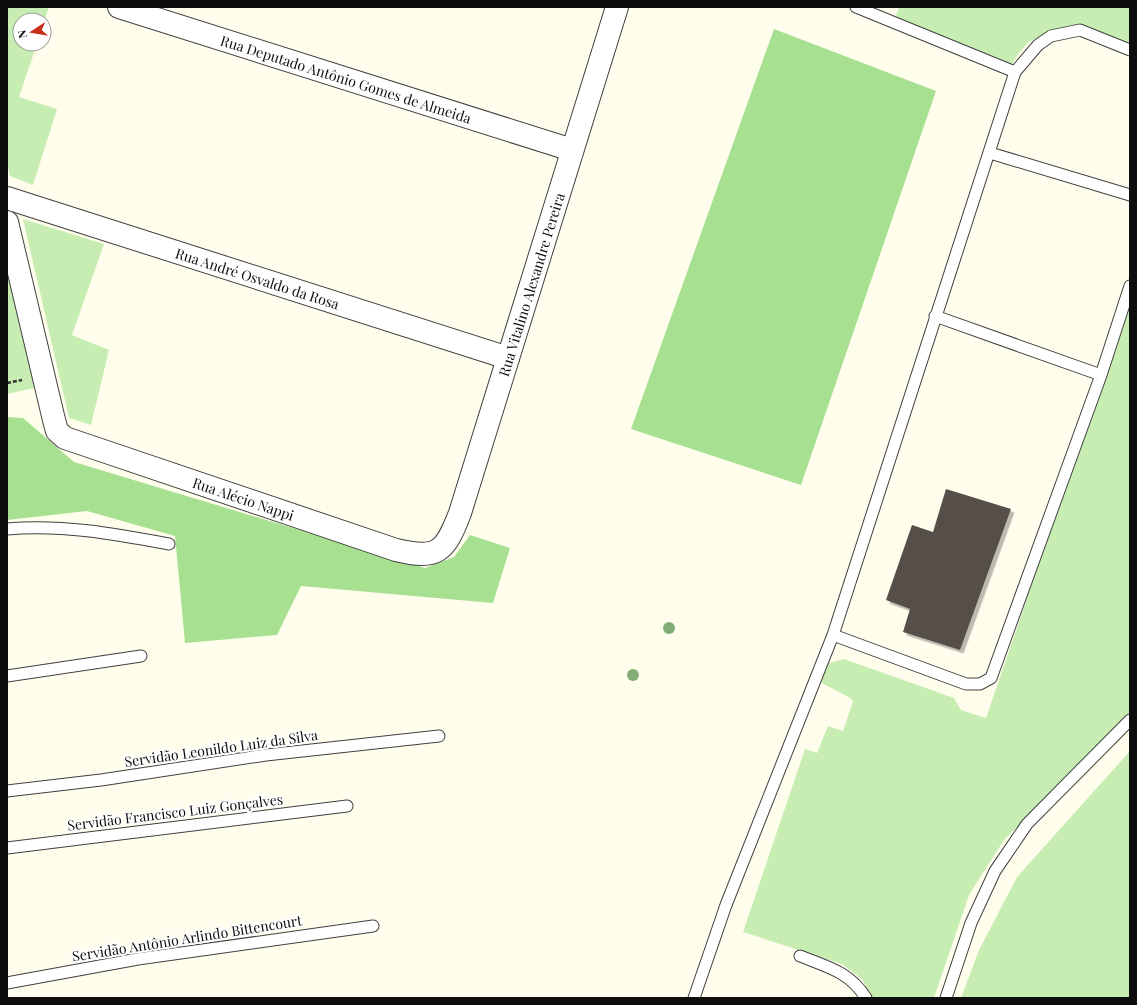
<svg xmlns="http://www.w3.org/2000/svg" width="1137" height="1005" viewBox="0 0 1137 1005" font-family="'Playfair Display',serif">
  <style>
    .green { fill: #c8edb3 }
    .forest { fill: #a7e091 }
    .building { fill: #575048; filter: url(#shadow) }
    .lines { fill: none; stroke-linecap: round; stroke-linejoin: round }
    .lane-casing { stroke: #404040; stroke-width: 13 }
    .street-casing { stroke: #404040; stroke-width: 24 }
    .path { stroke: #2f2f2f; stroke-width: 2.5; stroke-dasharray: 4 2; stroke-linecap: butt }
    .lane { stroke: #fff; stroke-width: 11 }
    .street { stroke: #fff; stroke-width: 22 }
    .tree { fill: #82ad77 }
    .labels { text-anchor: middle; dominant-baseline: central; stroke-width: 4; stroke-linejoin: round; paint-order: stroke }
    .street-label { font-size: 14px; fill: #0d0d0d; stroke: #fff }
  </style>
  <defs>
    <filter id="shadow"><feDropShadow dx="3.5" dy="3.5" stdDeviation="0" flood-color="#0004"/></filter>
  </defs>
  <rect width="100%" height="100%" fill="#fffeed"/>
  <path class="green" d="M7,7H49L44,22V20H20V44H37L19,97L57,109L33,185L10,176L7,163Z
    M899,7H1130V47L1080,30L1043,35L1029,42L1018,54L1009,69L894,22Z
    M23,219L104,244L72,335L109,350L91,425L69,418Z
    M7,255L39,387L7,394Z
    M1130,298V713L1004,840L969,895L934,998H872L862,979L842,964L743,932L805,749L817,753L828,726L843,731L853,701L850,698L818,681L826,664L844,659L954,698L961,710L986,718Z
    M1130,751V998H961L979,950L1017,877Z"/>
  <path class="forest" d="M774,29L936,91L801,485L631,429Z
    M7,417L23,418L74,462L425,568L454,557L470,535L510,548L493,603L301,586L277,635L185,643L175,536L87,511L7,520Z"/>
  <path class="building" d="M946,489L1011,509L960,650L903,632L910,609L886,600L912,525L933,532Z"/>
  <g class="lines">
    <g class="lane-casing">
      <path id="lane" d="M856,7L1015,72
        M990,153L1130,195
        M935,316L1101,375
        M7,529C62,524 115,534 169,544
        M833,635L966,684H980L991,678L1101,375L1130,286
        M7,676L141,656
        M7,791L101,780L266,755L439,736
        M7,848L347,806
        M800,956C828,967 850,972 866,998
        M7,983L138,959L373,926
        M694,998L726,905L833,635L1015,72L1038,45L1051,36L1080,30L1130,50
        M946,998L971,923L995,871L1027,824L1130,720"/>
    </g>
    <g class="street-casing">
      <g id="street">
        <path id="s1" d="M119,7L572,150"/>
        <path id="s2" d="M7,198L508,358"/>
        <path id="s3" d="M7,222L54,420L57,431L65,438L396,550C438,560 445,552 460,513L617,7"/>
      </g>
    </g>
    <path class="path" d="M7,383L22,380"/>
    <use href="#lane" class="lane"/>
    <use href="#street" class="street"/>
  </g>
  <g class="tree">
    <circle cx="669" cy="628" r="6"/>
    <circle cx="633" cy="675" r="6"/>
  </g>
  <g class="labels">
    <g class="street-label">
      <text stroke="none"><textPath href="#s1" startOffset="238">Rua Deputado Antônio Gomes de Almeida</textPath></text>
      <text stroke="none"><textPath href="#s2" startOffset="263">Rua André Osvaldo da Rosa</textPath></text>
      <text stroke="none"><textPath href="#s3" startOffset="901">Rua Vitalino Alexandre Pereira</textPath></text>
      <text stroke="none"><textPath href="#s3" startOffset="414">Rua Alécio Nappi</textPath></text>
      <text transform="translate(221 748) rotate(-8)">Servidão Leonildo Luiz da Silva</text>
      <text transform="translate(175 812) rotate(-7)">Servidão Francisco Luiz Gonçalves</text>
      <text transform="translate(187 938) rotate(-9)">Servidão Antônio Arlindo Bittencourt</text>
    </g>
  </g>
  <rect width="1137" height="1005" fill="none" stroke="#0d0d0d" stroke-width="16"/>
  <g transform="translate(32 32) rotate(258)"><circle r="19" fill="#ffffff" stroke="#9e9e9e"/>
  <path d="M0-3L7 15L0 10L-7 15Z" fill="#ca2d18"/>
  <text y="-6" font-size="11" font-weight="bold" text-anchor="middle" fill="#0d0d0d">N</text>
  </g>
</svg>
